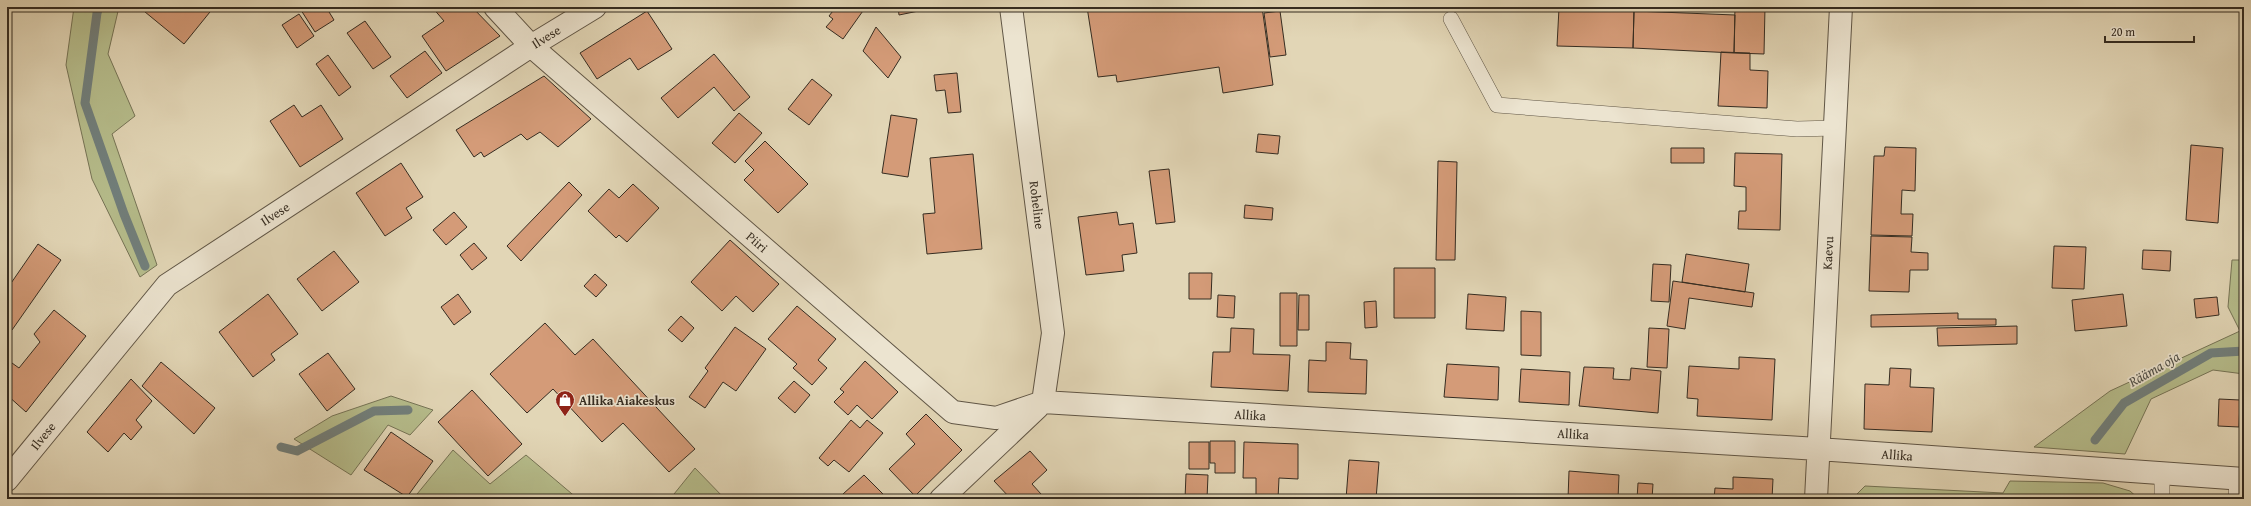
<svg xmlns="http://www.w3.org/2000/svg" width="2251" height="506" viewBox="0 0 2251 506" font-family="'Gentium Book Plus',serif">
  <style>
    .green { fill: #b6bd8c; stroke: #767456 }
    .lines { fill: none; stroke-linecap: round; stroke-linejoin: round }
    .stream { stroke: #717f7c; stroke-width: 9 }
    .building { fill: #d49b78; stroke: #352c21 }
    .service-casing { stroke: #605646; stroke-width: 16 }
    .minor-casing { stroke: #605646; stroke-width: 24 }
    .service { stroke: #ece4d0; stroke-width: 15 }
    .minor { stroke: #ece4d0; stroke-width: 22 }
    .labels { text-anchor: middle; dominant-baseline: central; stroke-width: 3.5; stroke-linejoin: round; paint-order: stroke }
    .street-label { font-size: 13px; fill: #352c21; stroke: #ece4d0 }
    .poi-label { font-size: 13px; font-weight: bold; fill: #352c21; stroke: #ece4d0; text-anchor: start }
    .water-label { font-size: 14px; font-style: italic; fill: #4e4e47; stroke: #ece4d0 }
  </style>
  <rect width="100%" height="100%" fill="#e2d6b6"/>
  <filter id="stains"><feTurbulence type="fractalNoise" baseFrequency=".005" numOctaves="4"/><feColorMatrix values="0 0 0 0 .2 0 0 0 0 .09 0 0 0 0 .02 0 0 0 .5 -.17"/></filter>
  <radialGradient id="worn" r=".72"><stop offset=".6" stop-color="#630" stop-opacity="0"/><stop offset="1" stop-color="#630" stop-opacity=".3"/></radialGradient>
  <path class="green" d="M74,7H119L108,54L135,116L112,134L157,265L140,277L92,179L66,65Z
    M2232,260H2244V374L2213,370L2151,399L2125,454L2034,447L2110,391L2240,331L2228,307Z
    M391,396L433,410L410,435L388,425L351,475L294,439L332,416Z
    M453,450L490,484L526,455L578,499H413Z
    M695,468L725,499H670Z
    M2010,481L2103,483L2130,491L2139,499H1852L1865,486L2003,493Z"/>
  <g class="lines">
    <path class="stream" d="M99,7L97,13L85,103L124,214L145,266
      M2095,440L2124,403L2211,353L2244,351
      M281,447L297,451L374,411L408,410"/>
  </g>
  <path class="building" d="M139,7H214L184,44Z
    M299,7H326L334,20L315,32Z
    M432,7H472L500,36L446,71L422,36L444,21Z
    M836,7L865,8L843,39L826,27L833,19L829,16Z
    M898,7H938L899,15Z
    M1087,7H1262L1273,85L1223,93L1219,67L1117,82L1116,75L1098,77Z
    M1735,7H1765L1764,54L1734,53Z
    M1559,8L1634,11L1633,48L1557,46Z
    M647,11L672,49L638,70L630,58L597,79L580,53Z
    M1280,11L1286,55L1270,57L1264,13Z
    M1634,11L1735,15L1734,53L1633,48Z
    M299,14L314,36L297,48L282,25Z
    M365,21L391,57L373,69L347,33Z
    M876,27L901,57L888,78L863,51Z
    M425,51L442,73L407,98L390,76Z
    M1721,52L1750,53V70L1768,71L1767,108L1718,106Z
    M714,54L750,97L734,111L714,87L678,118L661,98Z
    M328,55L351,87L339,96L316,64Z
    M957,73L961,112L948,113L945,90L936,91L934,75Z
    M544,76L591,119L558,147L540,132L527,140L521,134L484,157L481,152L474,157L456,130Z
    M812,79L832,95L809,125L788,109Z
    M294,105L302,117L321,105L343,139L300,167L270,121Z
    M739,113L762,133L735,163L712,143Z
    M891,115L917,119L908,177L882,173Z
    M1258,134L1280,136L1278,154L1256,152Z
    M765,141L808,184L778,213L744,180L754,170L745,161Z
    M2191,145L2223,148L2218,223L2186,220Z
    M1885,147L1916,148L1915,191L1902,190L1901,214H1913L1912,236L1871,235L1874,156H1884Z
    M1671,148H1704V163H1671Z
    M1735,153L1782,154L1780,230L1738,229L1739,211H1746V187L1734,186Z
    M973,154L982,249L927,254L923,214L935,213L930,158Z
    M1438,161L1457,162L1455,260H1436Z
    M401,163L423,197L406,208L412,218L385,236L356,193Z
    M1169,169L1175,222L1156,224L1149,171Z
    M569,182L582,195L521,261L507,246Z
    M633,184L659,208L627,242L619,235L616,238L588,211L609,189L619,198Z
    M1245,205L1273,208L1272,220L1244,218Z
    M454,212L467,227L446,245L433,230Z
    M1117,212L1119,225L1133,223L1137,253L1122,255L1124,271L1086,275L1078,217Z
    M1871,236L1912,237L1911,252L1928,253V270H1910L1909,292L1869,291Z
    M730,240L779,284L753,312L736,296L722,311L691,282Z
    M474,243L487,258L472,270L460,255Z
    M38,244L61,260L12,330L7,324V289Z
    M2054,246L2086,247L2084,289L2052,288Z
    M2143,250L2171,251L2170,271L2142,269Z
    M334,251L359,282L322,311L297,279Z
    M1686,254L1749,264L1745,292L1682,282Z
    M1653,264L1671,265L1669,302L1651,301Z
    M1394,268H1435V318H1394Z
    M1189,273H1212L1211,299H1189Z
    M595,274L607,285L596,297L584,286Z
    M1673,281L1754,293L1752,307L1689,298L1685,329L1667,326Z
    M1280,293H1297V346H1280Z
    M268,294L298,334L271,354L275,360L253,377L219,332Z
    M458,294L471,312L454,325L441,307Z
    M1468,294L1506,297L1504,331L1466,329Z
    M2123,294L2127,326L2075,331L2072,300Z
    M1218,295L1235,296L1234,318L1217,317Z
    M1299,295H1309V330H1298Z
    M2217,297L2219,315L2196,318L2194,299Z
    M1376,301L1377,327L1365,328L1364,302Z
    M797,306L836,339L818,360L827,368L812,385L793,368L797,364L768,339Z
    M54,310L86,336L26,412L7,395V370L12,363L19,368L40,342L34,334Z
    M1521,311L1541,312V356L1521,355Z
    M1958,313V319H1996V325L1871,327V315Z
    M681,316L694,328L682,342L668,330Z
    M545,323L575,355L593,339L695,449L669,472L623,423L602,442L553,389L527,413L490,374Z
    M2017,326V344L1938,346L1937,328Z
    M735,327L766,349L736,391L723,382L705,408L689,397L708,371L705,368Z
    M1231,328L1254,329L1253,354L1290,355L1288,391L1211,387L1213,352H1230Z
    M1649,328L1669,329L1667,368L1647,367Z
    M1326,342L1351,343L1350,359L1367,360L1366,394L1308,392L1309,360L1326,361Z
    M328,353L355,389L327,411L299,374Z
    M1739,357L1775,359L1772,420L1697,416L1698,399L1687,398L1689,366L1739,369Z
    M865,361L898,392L872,419L857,405L848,415L834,402L844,392L840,389Z
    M161,362L215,408L194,434L142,386Z
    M1447,364L1499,367L1498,400L1444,397Z
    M1584,367L1614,368L1613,379L1630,380L1631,368L1661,371L1658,413L1579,406Z
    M1890,368L1911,369L1910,387L1934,388L1932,432L1864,429L1865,384L1889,385Z
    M1521,369L1570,372L1569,405L1519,402Z
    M131,379L152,401L136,420L142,427L131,440L124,433L108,452L87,432Z
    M794,381L810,395L795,413L778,398Z
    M472,390L522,444L488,476L438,422Z
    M2219,399L2240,400L2239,427L2218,426Z
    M926,414L962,450L915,496L889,469L915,444L906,434Z
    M851,420L860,428L867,420L883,433L849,472L834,460L828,466L819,458Z
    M2244,428V452H2243Z
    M391,432L433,461L407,497L364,470Z
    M1210,441H1235V473H1215V463H1210Z
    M1189,442H1209V469H1189Z
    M1244,442L1298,444V479L1279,478L1278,499H1256V478H1243Z
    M1030,451L1047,470L1032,484L1041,494L1035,499H1011L994,481Z
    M1349,460L1379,462L1376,499H1346Z
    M1569,471L1619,475L1618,499H1568Z
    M1186,474L1208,475L1207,499H1185Z
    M864,475L888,499H848L843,494Z
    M1733,477L1773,479L1772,499H1714L1715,488L1733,489Z
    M1638,483L1653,484L1652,499H1637Z"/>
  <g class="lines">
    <g class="service-casing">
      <path id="service" d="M1451,19L1497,105L1797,129L1835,128
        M2162,499V474
        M2236,499L2237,479"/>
    </g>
    <g class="minor-casing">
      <path id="minor" d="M495,7L531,46L953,412L996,418L1043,402L1818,449L2244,479
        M1011,7L1053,333L1043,402
        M7,480L167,285L531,46L595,7
        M941,499L1038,407
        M1816,499L1841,7"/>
    </g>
    <use href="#service" class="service"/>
    <use href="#minor" class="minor"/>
  </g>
  <defs>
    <g id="shop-pin" transform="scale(1)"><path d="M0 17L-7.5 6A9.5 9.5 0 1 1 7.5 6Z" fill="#8f2418" stroke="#ece4d0"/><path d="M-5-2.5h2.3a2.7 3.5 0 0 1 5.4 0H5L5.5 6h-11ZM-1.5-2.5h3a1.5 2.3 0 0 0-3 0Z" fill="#fff"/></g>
  </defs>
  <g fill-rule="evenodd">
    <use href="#shop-pin" x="565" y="400"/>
  </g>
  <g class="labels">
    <g class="street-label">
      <text transform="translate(546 37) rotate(-32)">Ilvese</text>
      <text transform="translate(1037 205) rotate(83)">Roheline</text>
      <text transform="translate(275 214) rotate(-33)">Ilvese</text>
      <text transform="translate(757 242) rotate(41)">Piiri</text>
      <text transform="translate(1828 253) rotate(-87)">Kaevu</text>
      <text transform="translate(1250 415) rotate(3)">Allika</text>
      <text transform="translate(1573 434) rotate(3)">Allika</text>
      <text transform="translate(43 436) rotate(-51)">Ilvese</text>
      <text transform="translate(1897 455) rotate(4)">Allika</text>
    </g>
    <g class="poi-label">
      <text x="579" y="400">Allika Aiakeskus</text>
    </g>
    <g class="water-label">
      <text transform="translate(2154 369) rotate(-30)">Rääma oja</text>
    </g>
  </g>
  <rect width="2251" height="506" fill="none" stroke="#e2d6b6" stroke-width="24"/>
  <rect x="8" y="8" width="2235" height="490" fill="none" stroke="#352c21" stroke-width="2"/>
  <rect x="12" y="12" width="2227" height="482" fill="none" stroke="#352c21"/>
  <path d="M2105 36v6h89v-6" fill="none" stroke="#352c21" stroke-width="2"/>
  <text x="2111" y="36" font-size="12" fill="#352c21" stroke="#ece4d0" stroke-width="3" paint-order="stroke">20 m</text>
  <rect width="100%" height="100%" filter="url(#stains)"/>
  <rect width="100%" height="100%" fill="url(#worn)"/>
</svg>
